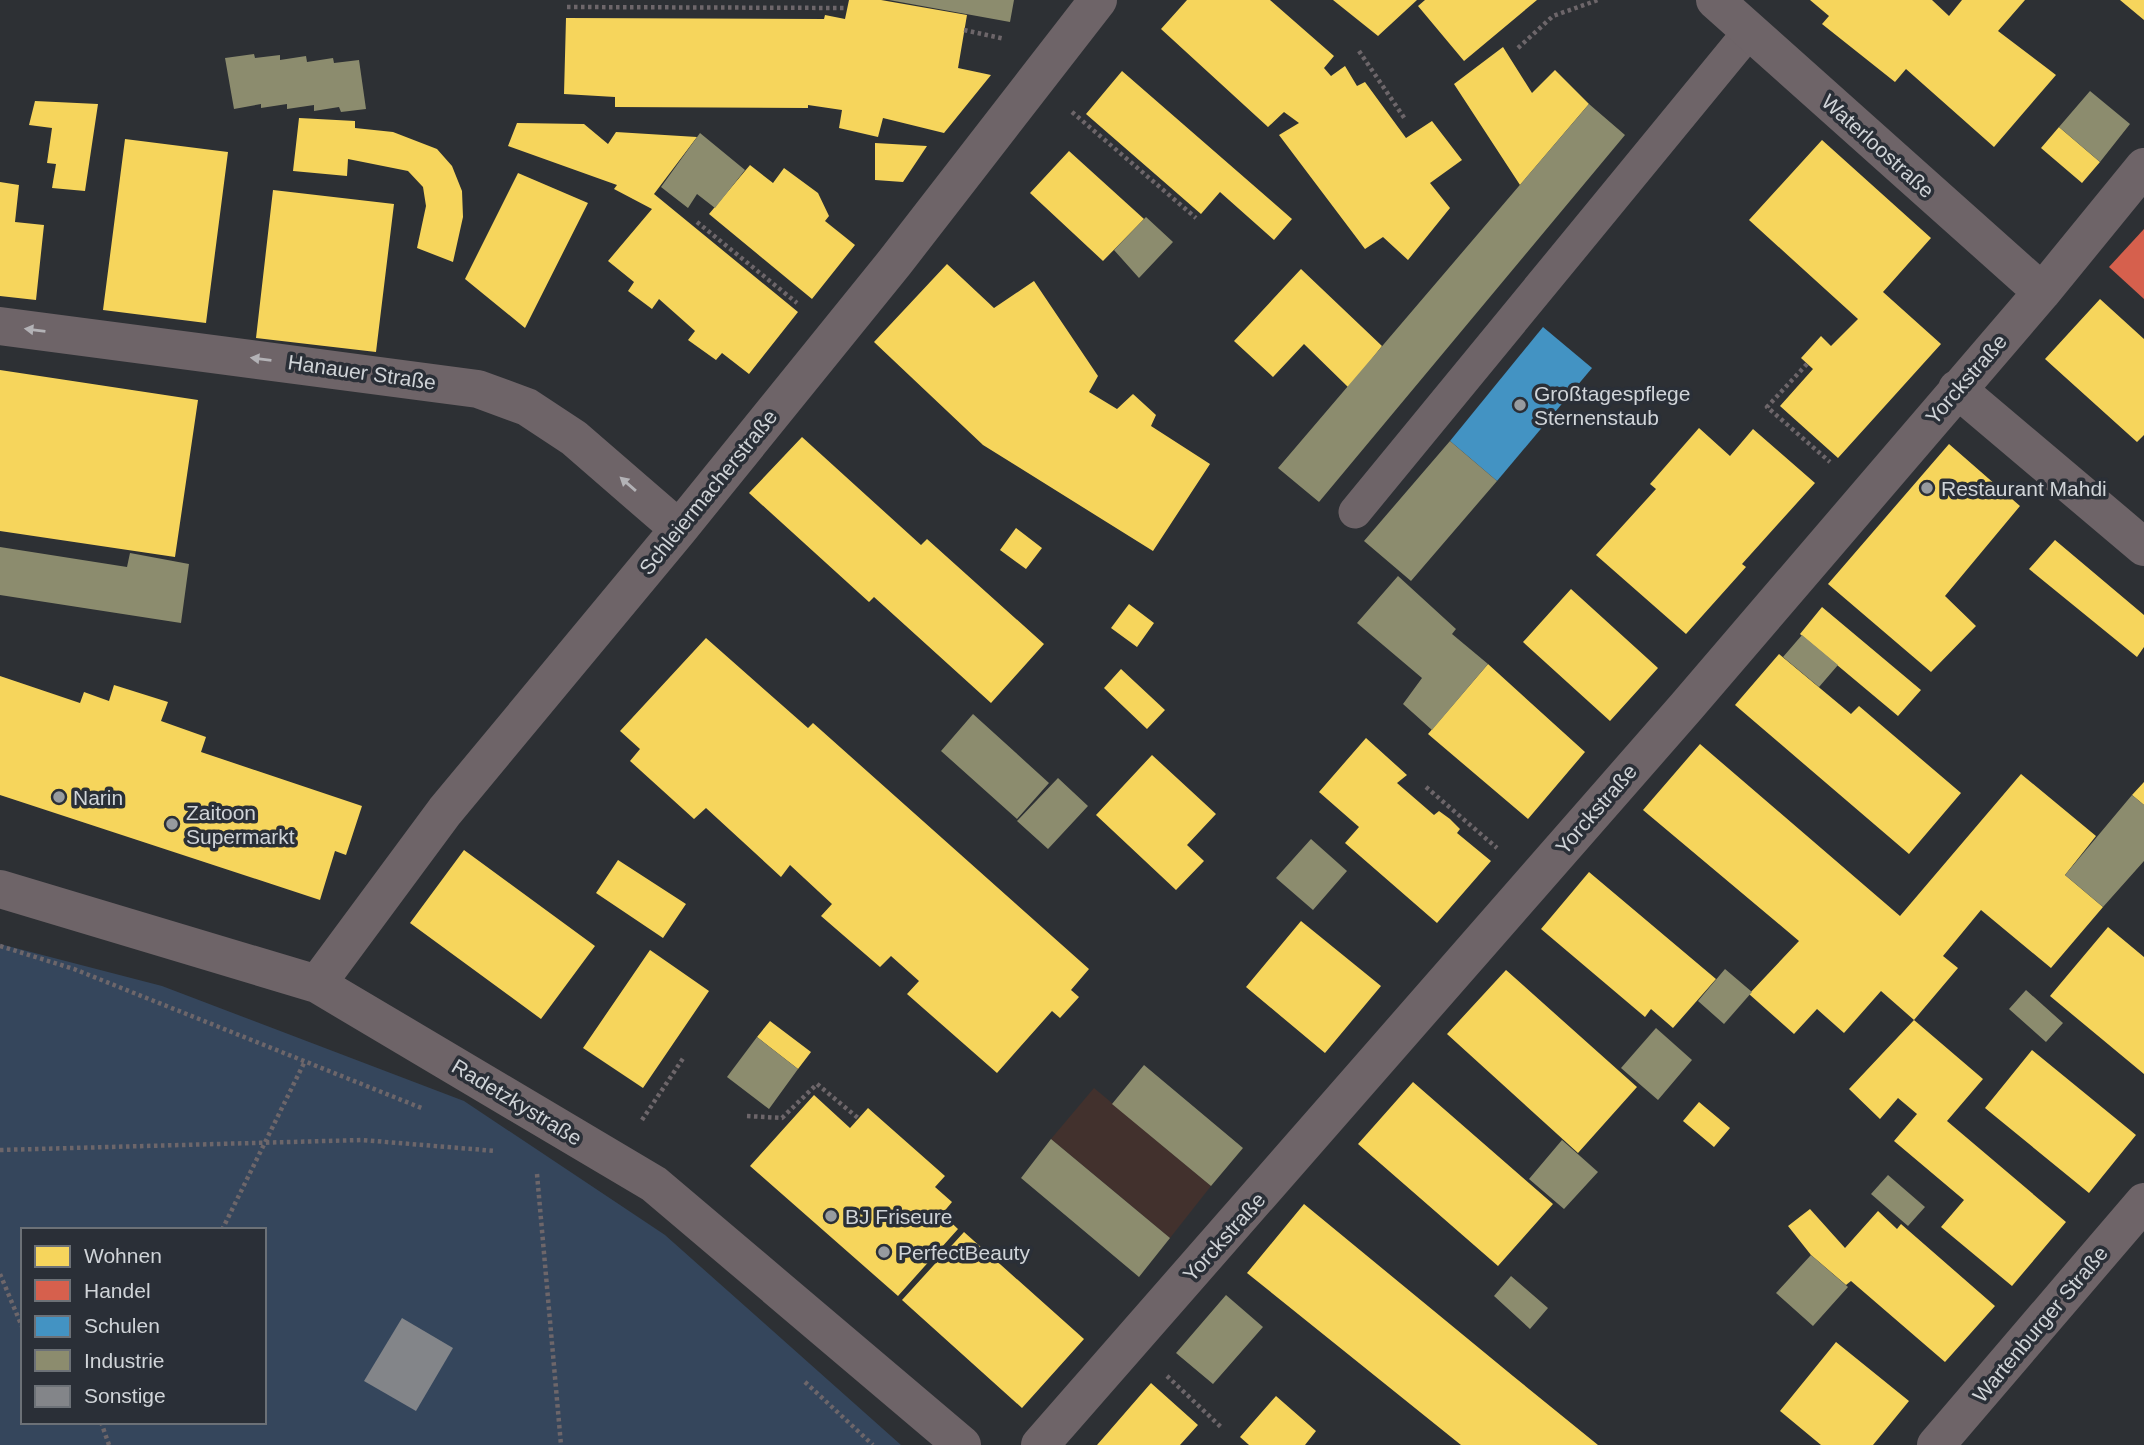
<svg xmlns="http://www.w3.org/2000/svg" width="2144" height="1445" viewBox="0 0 2144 1445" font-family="Helvetica,sans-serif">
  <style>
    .industrial { fill: #42312d }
    .green { fill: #35465c; fill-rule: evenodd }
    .homes { fill: #f6d55c }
    .shops { fill: #d6604d }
    .schools { fill: #4393c3 }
    .industry { fill: #8c8c6e }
    .building { fill: #838589 }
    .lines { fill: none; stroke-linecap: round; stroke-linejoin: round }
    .path { stroke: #6d666a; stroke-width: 4.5; stroke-dasharray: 3.5 3.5; stroke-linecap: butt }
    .service { stroke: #6e6468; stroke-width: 33 }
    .minor { stroke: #6e6468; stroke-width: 38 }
    .oneway { fill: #b3b2b6 }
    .poi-dot { fill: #979b9f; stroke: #2a2f37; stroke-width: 2.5 }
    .labels { text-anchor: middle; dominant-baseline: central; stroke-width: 7; stroke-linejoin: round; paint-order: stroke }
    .street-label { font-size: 21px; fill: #d0d4d8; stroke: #2a2f37 }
    .poi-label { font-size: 21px; fill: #d0d4d8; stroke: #2a2f37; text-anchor: start }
  </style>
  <rect width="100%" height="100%" fill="#2d3034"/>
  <path class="industrial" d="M1094,1088L1211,1186L1170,1238L1051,1139Z"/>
  <path class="green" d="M0,944L162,986L464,1101L665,1235L901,1445H0ZM23,1230H264V1422H23Z"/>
  <path class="homes" d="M849,0H881L967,15L958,68L991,75L944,133L883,118L878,137L839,128L842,110L808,105V108L615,107V97L564,94L566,18L824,19L825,15L845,19Z
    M1187,0H1270L1334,56L1324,68L1331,76L1345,66L1357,86L1365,82L1406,138L1432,121L1462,160L1430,183L1450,208L1408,260L1383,237L1365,249L1279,135L1299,123L1284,112L1268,127L1161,29Z
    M1333,0H1417L1378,36Z
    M1425,0H1537L1464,61L1418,6Z
    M1810,0H1932L1949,16L1962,0H2025L1998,31L2056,75L1994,147L1906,69L1895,82L1822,24L1829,16Z
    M2120,0H2144V20Z
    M1503,47L1532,93L1555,70L1589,104L1520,185L1454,84Z
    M1122,71L1292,219L1274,240L1220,192L1201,214L1086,114Z
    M35,101L98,104L85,191L52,188L56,164L47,163L52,128L29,125Z
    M299,118L355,121V128L393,132L437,149L452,166L462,191L463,217L453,262L417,248L426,206L423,187L408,171L348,159L347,176L293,171Z
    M517,123L584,124L608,144L616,132L697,137L654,194L798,312L749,374L722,353L716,360L688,340L695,331L659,299L652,309L628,291L634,282L608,261L652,209L614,189L617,185L508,146Z
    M2059,127L2100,162L2082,183L2041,148Z
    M125,139L228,152L206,323L103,310Z
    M1822,140L1931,238L1883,292L1941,344L1838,458L1780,406L1813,369L1801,358L1821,336L1831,346L1858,319L1749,220Z
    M875,143L927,146L903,182L875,180Z
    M1069,151L1144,219L1103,261L1030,193Z
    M750,165L773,183L784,168L818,193L829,216L825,221L855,245L812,299L709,214Z
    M518,173L588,203L525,328L465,279Z
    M0,182L19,185L15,222L44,225L36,300L0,296Z
    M273,190L394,204L376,352L256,338Z
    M947,264L994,308L1034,281L1098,376L1089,392L1117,409L1133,394L1156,415L1151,426L1210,464L1153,551L983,445L874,342Z
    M1301,269L1382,346L1349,388L1304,344L1273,377L1234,341Z
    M2100,299L2144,339V435L2137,442L2045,359Z
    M0,370L198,400L175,557L0,531Z
    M1699,428L1730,456L1753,429L1815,483L1742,564L1746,567L1686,634L1596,555L1656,489L1650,484Z
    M802,437L921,545L927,539L1044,644L991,703L874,597L869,602L749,493Z
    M1949,444L2020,506L1945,596L1976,626L1931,672L1828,584Z
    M1016,528L1042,548L1026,569L1000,550Z
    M2055,540L2144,615V647L2137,657L2029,569Z
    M1571,589L1658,668L1610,721L1523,642Z
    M1129,604L1154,623L1137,647L1111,628Z
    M1822,607L1921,690L1898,716L1800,634Z
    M706,638L808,728L813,723L1089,969L1071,990L1079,997L1060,1018L1052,1011L997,1073L907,994L919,981L891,956L880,967L821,916L832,904L790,865L781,877L706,808L694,819L630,761L640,749L620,731Z
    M1779,654L1851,714L1859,706L1961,793L1909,854L1735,705Z
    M1488,664L1585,752L1528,819L1428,734Z
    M1121,669L1165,710L1147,729L1104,688Z
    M0,676L80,703L84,692L109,701L114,685L168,702L161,721L206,737L201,752L362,806L346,855L335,851L320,900L0,795Z
    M1366,738L1407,775L1397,783L1434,815L1439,811L1450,819L1460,829L1457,833L1491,861L1437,923L1345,843L1359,827L1319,792Z
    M1700,744L1900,916L2021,774L2096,836L2065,875L2103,907L2051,968L1981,910L1943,956L1958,968L1914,1020L1881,991L1844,1033L1817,1009L1794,1034L1749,994L1799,941L1643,810Z
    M1152,755L1216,814L1187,845L1204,861L1176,890L1096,815Z
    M2144,782V805L2132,795Z
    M464,850L595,946L541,1019L410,923Z
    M618,860L686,904L663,938L596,893Z
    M1589,872L1716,979L1673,1028L1651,1009L1645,1017L1541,929Z
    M1301,921L1381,986L1325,1053L1246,987Z
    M2108,927L2144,957V1074L2050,996Z
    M650,950L709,991L643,1088L583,1048Z
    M1506,970L1637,1087L1578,1153L1447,1034Z
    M1914,1020L1983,1079L1947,1121L2066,1222L2012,1286L1941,1227L1964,1200L1894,1141L1917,1114L1898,1098L1880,1119L1849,1089Z
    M770,1021L811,1052L798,1069L757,1037Z
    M2032,1050L2136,1135L2089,1193L1985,1108Z
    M1413,1082L1553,1204L1498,1266L1358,1144Z
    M814,1095L850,1128L868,1108L945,1176L935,1187L952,1202L942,1214L958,1229L898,1296L750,1166Z
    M1699,1102L1730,1128L1714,1147L1683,1121Z
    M1304,1204L1513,1376L1598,1445H1461L1247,1273Z
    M1810,1209L1845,1248L1878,1211L1897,1229L1901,1224L1995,1306L1945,1362L1851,1281L1846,1285L1811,1255L1788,1226Z
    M964,1232L1084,1339L1022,1408L902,1300Z
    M1836,1342L1909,1401L1873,1445H1821L1780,1411Z
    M1151,1383L1198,1425L1180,1445H1097Z
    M1276,1396L1316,1431L1305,1445H1249L1240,1437Z"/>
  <path class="shops" d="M2144,229V299L2109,267Z"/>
  <path class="schools" d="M1543,327L1592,368L1497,481L1450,441Z"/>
  <path class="industry" d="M889,0H1014L1010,22Z
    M254,54L255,58L280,55V60L306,56L307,62L333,58L334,63L359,60L366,109L341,112L339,107L314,111V105L287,109V104L261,108V104L234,109L225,58Z
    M2090,91L2130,124L2100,162L2059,127Z
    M1589,104L1625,135L1319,502L1278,468Z
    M700,133L745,170L715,208L697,194L688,208L661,187Z
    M1146,217L1173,242L1139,278L1114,250Z
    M1450,441L1497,481L1411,581L1364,541Z
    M0,547L127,567L130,553L189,564L181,623L0,595Z
    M1398,576L1456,629L1452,634L1488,664L1432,730L1403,704L1422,678L1357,623Z
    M1802,635L1838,665L1819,687L1783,657Z
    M973,714L1049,783L1017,819L941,751Z
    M1058,778L1088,806L1048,849L1017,821Z
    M2132,795L2144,805V861L2103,907L2065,875Z
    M1311,839L1347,871L1313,910L1276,878Z
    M1725,969L1752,992L1724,1024L1698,1001Z
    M2026,990L2063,1023L2046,1042L2009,1009Z
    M1656,1028L1692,1060L1658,1100L1621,1068Z
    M757,1037L798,1069L769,1109L727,1077Z
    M1144,1065L1243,1148L1211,1186L1112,1104Z
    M1051,1139L1170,1238L1139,1277L1021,1178Z
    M1562,1140L1598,1172L1564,1209L1529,1179Z
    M1888,1175L1925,1207L1908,1226L1871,1194Z
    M1811,1255L1848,1287L1813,1326L1776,1293Z
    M1511,1276L1548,1308L1530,1329L1494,1296Z
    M1226,1295L1263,1327L1213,1384L1176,1353Z"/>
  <path class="building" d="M402,1318L453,1348L416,1411L364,1381Z"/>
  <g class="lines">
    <path class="path" d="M567,7L847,8
      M964,30L1005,39
      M1518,48L1553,16L1598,0
      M1359,51L1405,119
      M1072,112L1196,218
      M697,222L797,303
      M1807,364L1767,407L1830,462
      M1426,787L1497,848
      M0,946L74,969L424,1109
      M747,1116L782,1118L817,1084L858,1118
      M642,1120L684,1057
      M0,1150L362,1140L496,1151
      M537,1174L561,1445
      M222,1230L305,1061
      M0,1274L23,1329
      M1167,1376L1222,1428
      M805,1382L873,1445
      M101,1422L109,1445"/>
    <path class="service" d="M1355,512L1749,32"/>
    <path class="minor" d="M1715,0L2042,292
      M0,326L478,389L527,407L574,438L679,529
      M1957,389L2144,547
      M0,889L317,984L654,1184L962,1445
      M317,984L445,811L679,529L895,262L1098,0
      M1040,1445L1687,706L2042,292L2144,167
      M1936,1445L2144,1202"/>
  </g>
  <defs><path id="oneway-solid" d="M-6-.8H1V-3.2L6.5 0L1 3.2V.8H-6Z" transform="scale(1.75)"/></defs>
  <g class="oneway">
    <use href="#oneway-solid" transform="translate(35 330) rotate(-173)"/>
    <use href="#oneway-solid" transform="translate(261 359) rotate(-173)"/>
    <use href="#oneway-solid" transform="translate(628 484) rotate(-139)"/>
  </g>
  <g class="poi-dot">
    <circle cx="1520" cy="405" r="7"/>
    <circle cx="1927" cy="488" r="7"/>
    <circle cx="59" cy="797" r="7"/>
    <circle cx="172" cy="824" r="7"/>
    <circle cx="831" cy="1216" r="7"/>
    <circle cx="884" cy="1252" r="7"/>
  </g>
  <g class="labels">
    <g class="street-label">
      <text transform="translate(1878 146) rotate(42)">Waterloostraße</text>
      <text transform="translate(362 372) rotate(8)">Hanauer Straße</text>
      <text transform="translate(1966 379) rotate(-49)">Yorckstraße</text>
      <text transform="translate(708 492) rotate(-51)">Schleiermacherstraße</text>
      <text transform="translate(1596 809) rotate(-49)">Yorckstraße</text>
      <text transform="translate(517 1102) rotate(31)">Radetzkystraße</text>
      <text transform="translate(1224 1237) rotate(-48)">Yorckstraße</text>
      <text transform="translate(2040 1324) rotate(-50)">Wartenburger Straße</text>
    </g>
    <g class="poi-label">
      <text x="1534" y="393">Großtagespflege<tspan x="1534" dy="24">Sternenstaub</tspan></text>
      <text x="1941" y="488">Restaurant Mahdi</text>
      <text x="73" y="797">Narin</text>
      <text x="186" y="812">Zaitoon<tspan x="186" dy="24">Supermarkt</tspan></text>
      <text x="845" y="1216">BJ Friseure</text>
      <text x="898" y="1252">PerfectBeauty</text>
    </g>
  </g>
  <rect x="21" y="1228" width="245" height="196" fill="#2a2f37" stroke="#6c7177" stroke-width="2"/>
  <rect x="35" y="1246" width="35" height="21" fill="#f6d55c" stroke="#6c7177" stroke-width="2"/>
  <text x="84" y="1263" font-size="21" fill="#d0d4d8">Wohnen</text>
  <rect x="35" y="1280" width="35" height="21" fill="#d6604d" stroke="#6c7177" stroke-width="2"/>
  <text x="84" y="1298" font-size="21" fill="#d0d4d8">Handel</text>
  <rect x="35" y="1316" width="35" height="21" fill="#4393c3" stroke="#6c7177" stroke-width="2"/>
  <text x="84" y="1333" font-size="21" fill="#d0d4d8">Schulen</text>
  <rect x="35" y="1350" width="35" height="21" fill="#8c8c6e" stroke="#6c7177" stroke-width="2"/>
  <text x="84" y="1368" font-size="21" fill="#d0d4d8">Industrie</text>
  <rect x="35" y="1386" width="35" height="21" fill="#838589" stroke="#6c7177" stroke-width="2"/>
  <text x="84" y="1403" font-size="21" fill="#d0d4d8">Sonstige</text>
</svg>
